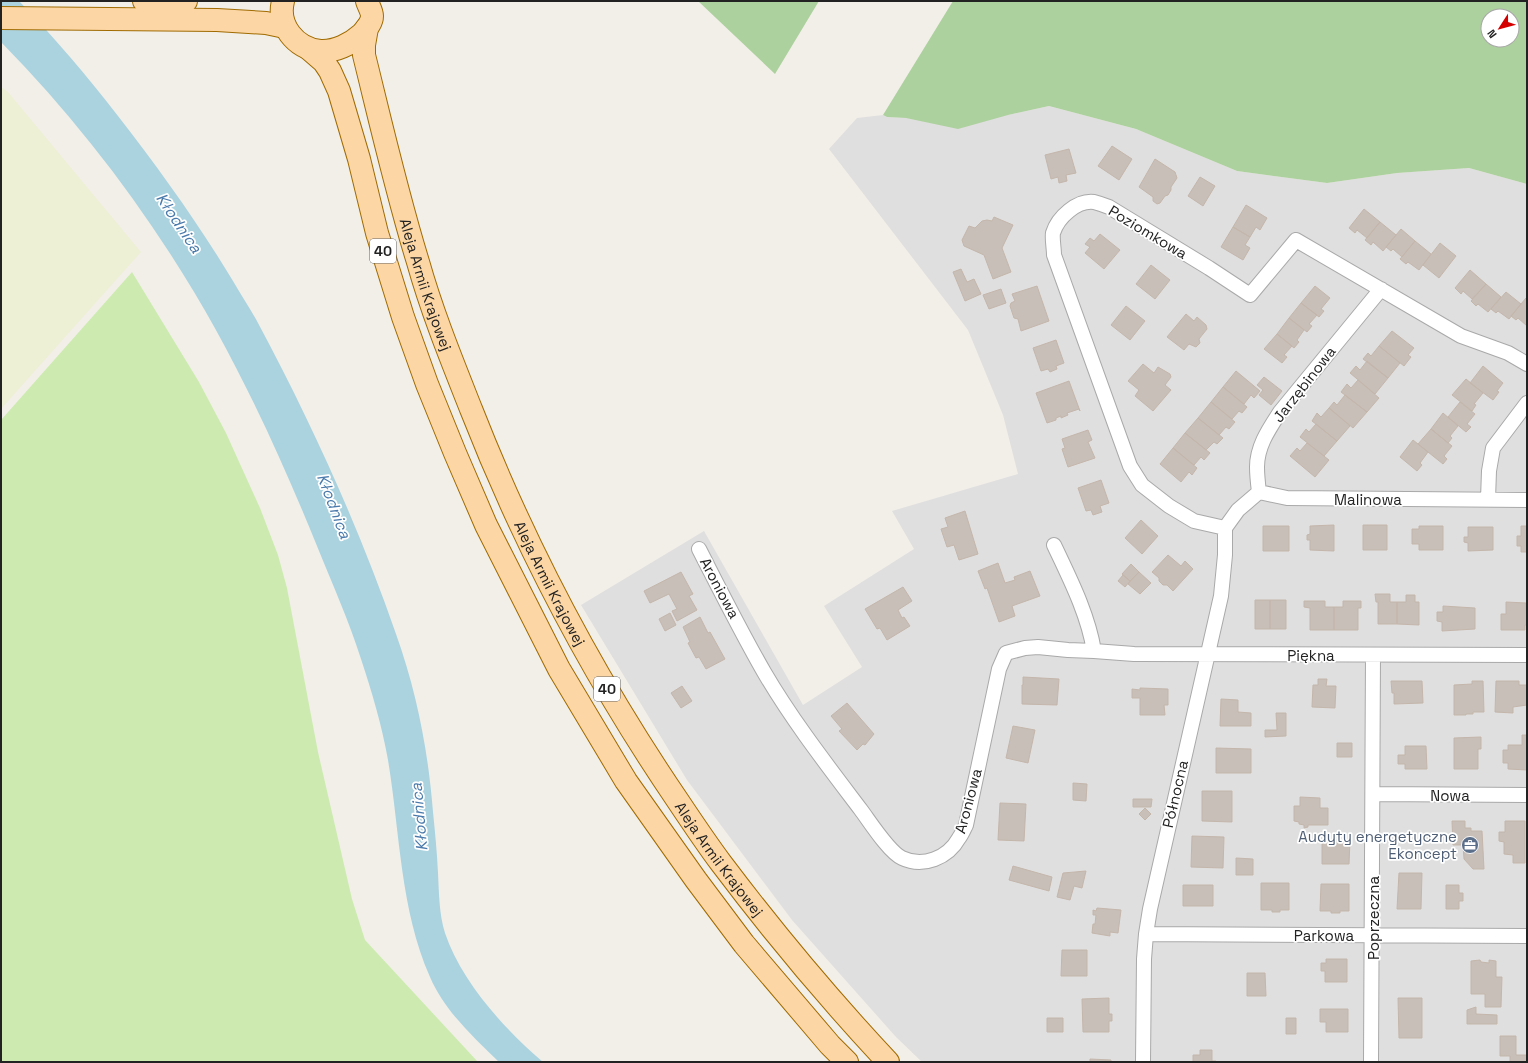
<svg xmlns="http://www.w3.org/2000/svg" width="1528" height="1063" viewBox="0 0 1528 1063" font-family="'Space Grotesk',sans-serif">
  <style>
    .residential { fill: #e0dfdf }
    .farmland { fill: #eef0d5 }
    .grass { fill: #cdebb0 }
    .forest { fill: #add19e; fill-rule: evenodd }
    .water { fill: #aad3df }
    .building { fill: #c7bfb8; stroke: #c4b6ab }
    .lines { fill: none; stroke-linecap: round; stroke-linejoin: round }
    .minor-casing { stroke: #a9a9a9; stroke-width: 16 }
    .primary-casing { stroke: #a06b00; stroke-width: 24 }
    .minor { stroke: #fff; stroke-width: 14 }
    .primary { stroke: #fcd6a4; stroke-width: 22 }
    .labels { text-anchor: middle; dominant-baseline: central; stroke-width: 3.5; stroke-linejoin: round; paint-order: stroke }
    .shield { fill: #fff; stroke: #646464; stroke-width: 1 }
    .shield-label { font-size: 14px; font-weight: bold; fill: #222 }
    .street-label { font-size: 15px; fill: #222; stroke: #fff }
    .service-label { font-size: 15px; fill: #4e5e75; stroke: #fff; text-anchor: end }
    .water-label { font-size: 16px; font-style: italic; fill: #4a7aab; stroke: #fff }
  </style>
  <rect width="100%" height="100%" fill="#f2efe9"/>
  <path class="residential" d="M1049,106L1136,129L1237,171L1327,183L1397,173L1469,168L1527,184V1062H922L896,1037L792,920L687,780L581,605L704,531L803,705L862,667L824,606L914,549L892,511L1018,474L1003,415L968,330L829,149L857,118L883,115L887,117L906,118L1008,115Z"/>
  <path class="farmland" d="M1,87L8,92L141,252L1,409Z"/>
  <path class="grass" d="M132,272L199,382L226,433L260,508L278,555L287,588L318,752L352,899L365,940L478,1062H1V420Z"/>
  <path class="forest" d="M698,1H819L775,74Z
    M953,1H1527V184L1469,168L1397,173L1327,183L1237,171L1136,129L1049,106L1008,115L958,129L906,118L887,117L883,115ZM1488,16H1512V40H1488Z"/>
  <path class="water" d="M1,1H19C54,37 87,76 118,116C160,170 198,223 233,281C241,295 250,308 258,323C311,422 359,527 396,634C417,693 428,750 433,812C435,832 437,852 438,873C439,892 439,914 445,933C461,981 505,1030 543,1062H499C473,1037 444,1010 430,977C400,909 400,832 388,760C382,726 372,692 361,659C349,621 332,583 317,546C276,445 230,346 171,255C122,179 65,107 1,42Z"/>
  <path class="building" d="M1112,146L1132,159L1119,180L1098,166Z
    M1069,149L1076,173L1066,175L1067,181L1059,183L1058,177L1051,179L1045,155Z
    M1155,159L1175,172L1177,178L1171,187V190L1168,195L1165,196L1160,203L1157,204L1153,201V197L1139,187Z
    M1200,177L1215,186L1203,206L1188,196Z
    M1246,205L1267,218L1260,230L1256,227L1250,237L1233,227Z
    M1364,209L1380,222L1367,238L1357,230L1355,233L1349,228Z
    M994,217L1013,225L1002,248L1011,272L993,279L984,255L964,246L962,240L969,226L975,228L982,221L987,220L992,221Z
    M1380,222L1396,235L1383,251L1373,242L1371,245L1365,240Z
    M1233,227L1250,237L1245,245L1250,248L1243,260L1221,247Z
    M1401,229L1415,241L1402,257L1393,249L1391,251L1386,247Z
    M1100,234L1120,250L1104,269L1085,253L1090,247L1085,244L1090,238L1094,241Z
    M1415,241L1431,254L1419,270L1408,262L1406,264L1400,259Z
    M1440,243L1456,256L1439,278L1423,265Z
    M1151,265L1170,280L1155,299L1136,284Z
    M961,269L967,282L974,279L981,294L965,301L953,272Z
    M1470,270L1486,284L1472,299L1463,291L1461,294L1455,288Z
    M1486,284L1501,297L1488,312L1478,304L1476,306L1471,301Z
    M1037,286L1049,321L1021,331L1018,319L1014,318L1010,306L1011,303L1015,301L1012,294Z
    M1315,286L1330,298L1321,309L1324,311L1319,317L1301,303Z
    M1001,289L1006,303L989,309L983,295Z
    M1506,292L1521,304L1509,319L1498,311L1496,313L1491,309Z
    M1526,298L1527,299V326L1518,318L1516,320L1511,316Z
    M1301,303L1317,315L1309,324L1312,326L1307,332L1289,318Z
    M1126,306L1145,321L1130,340L1111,325Z
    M1186,314L1194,321L1197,317L1206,325L1207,329L1199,339L1200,343L1196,347L1189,344L1184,350L1167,337Z
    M1289,318L1304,330L1297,340L1299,342L1294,348L1277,334Z
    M1392,331L1414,348L1408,355L1411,357L1404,366L1379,346Z
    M1277,334L1292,346L1284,355L1287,357L1282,363L1264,349Z
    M1056,340L1064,363L1056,366L1057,369L1050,372L1048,369L1041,371L1033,348Z
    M1379,346L1400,363L1388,378L1363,359L1368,353L1371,356Z
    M1367,361L1388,378L1375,394L1350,373L1356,366L1360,370Z
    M1143,364L1154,373L1158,367L1170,374L1171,377L1165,385L1171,390L1153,411L1135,396L1139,390L1128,381Z
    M1483,366L1503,383L1497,391L1499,392L1493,400L1470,383Z
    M1236,371L1260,391L1254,398L1251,395L1244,404L1223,387Z
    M1264,377L1282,391L1271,405L1259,395L1263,390L1257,385Z
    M1466,379L1483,393L1474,404L1476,405L1472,411L1452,395Z
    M1358,380L1379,398L1367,412L1341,392L1347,384L1351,388Z
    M1069,381L1080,411L1079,409L1067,413L1068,415L1061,418V416L1056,418V420L1047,423L1036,393Z
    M1223,387L1247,407L1242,413L1239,411L1232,419L1211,402Z
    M1345,395L1367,412L1353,428L1329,408L1334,402L1337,405Z
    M1211,402L1235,422L1229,429L1226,427L1219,435L1198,418Z
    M1460,402L1475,414L1467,424L1471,427L1466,432L1448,417Z
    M1329,408L1350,426L1337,441L1312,421L1317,413L1321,417Z
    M1443,413L1458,426L1450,436L1452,438L1448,443L1431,429Z
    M1198,418L1223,438L1217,444L1214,442L1206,450L1185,433Z
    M1316,424L1337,441L1324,456L1300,437L1306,429L1309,432Z
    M1431,429L1452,446L1444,456L1447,459L1443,464L1418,444Z
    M1088,430L1092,440L1088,442L1095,458L1068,467L1062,449L1065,448L1062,439Z
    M1185,433L1210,453L1204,460L1201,457L1194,465L1173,448Z
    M1413,440L1428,452L1420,463L1422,465L1417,471L1400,457Z
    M1307,443L1329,460L1315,477L1290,456L1297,448L1300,451Z
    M1173,448L1197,468L1192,475L1189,472L1181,482L1160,464Z
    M1101,480L1109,503L1100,506L1102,512L1093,515L1091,510L1086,511L1078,488Z
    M965,511L978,554L959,560L954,545L947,547L941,529L948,527L945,518Z
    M1141,520L1158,536L1142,554L1125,538Z
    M1334,525V551L1310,550V540H1307V535L1310,534V526Z
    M1363,525H1387V550H1363Z
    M1263,526H1289V551H1263Z
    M1419,526H1443V550H1419V544H1412V529H1419Z
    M1521,526H1527V552H1521V546H1517V536H1521Z
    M1468,527H1493V550L1468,551V543L1464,542V537H1468Z
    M1168,555L1181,566L1185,561L1193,569L1173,591L1167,585H1163L1159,581V578L1152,572Z
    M998,563L1005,583L1015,580L1014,577L1030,571L1040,596L1012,606L1015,616L999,622L987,588L985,589L978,571Z
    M1131,564L1139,572L1130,581L1122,574Z
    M681,572L693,594L689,596L697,610L677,621L672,611L677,609L669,594L650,603L644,591Z
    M1139,572L1151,583L1140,594L1128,584Z
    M1123,575L1130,581L1125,587L1118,581Z
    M903,587L912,601L898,610L902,618L904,617L910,626L887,640L880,628L877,629L865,609Z
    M1375,594H1390V602H1397V624H1378V602H1376Z
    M1406,595H1415V602H1419V625L1397,624V602H1406Z
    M1255,600H1270V629H1255Z
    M1270,600H1286V629H1270Z
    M1304,601H1325V607H1334V630H1310V608L1304,607Z
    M1343,601H1361V608H1358V630H1334V607H1343Z
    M1506,602L1526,603L1527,625H1525V630H1501V614H1506Z
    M1443,606L1475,608V629L1442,631V622L1437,621V612H1443Z
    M670,613L676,625L665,631L659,619Z
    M700,617L708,633L710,632L725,659L706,669L699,657L696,658L688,643L690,642L683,627Z
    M1023,677L1059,679L1057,705L1022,704V685H1023Z
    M1318,679H1327L1326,686H1336L1335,708L1312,707L1313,685H1318Z
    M1391,681H1422L1423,703L1394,704V693H1392Z
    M1472,681H1483L1484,712H1473V714H1466V715H1454V685L1472,684Z
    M1496,681H1519V685H1527V705L1513,707V713L1495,712Z
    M682,686L692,701L681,708L671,693Z
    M1140,688L1168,689V705H1164L1165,715H1140V698H1132V689L1140,690Z
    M1221,699L1238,700V712L1251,713V726H1220Z
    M847,703L874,734L865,745L863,744L857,750L839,731L842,729L831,716Z
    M1276,713H1286V736L1265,737V730H1277Z
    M1013,726L1035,730L1028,763L1006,758Z
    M1522,735H1527V770L1508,769V763H1503V750H1508V745H1522Z
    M1481,737V749H1478V769H1454V738Z
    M1337,743H1352V757H1337Z
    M1405,746H1426L1427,769H1405V764H1398V755H1405Z
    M1216,748L1251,749V773H1216Z
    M1073,783L1087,784L1086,801L1073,800Z
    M1202,791H1232V822L1202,821Z
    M1300,797L1320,798V808H1328V825H1308V827L1304,828V825L1299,824V822L1294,821V806H1300Z
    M1133,799H1152L1151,807H1133Z
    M1000,803L1026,804L1024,841L998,840Z
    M1145,808L1151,814L1145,820L1139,814Z
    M1452,821H1465V828H1471V831H1482L1484,869H1473L1464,859L1463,845H1453Z
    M1505,821H1525V863H1513V855L1504,854V842L1499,841V832H1505Z
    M1192,836L1224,837L1223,868L1191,867Z
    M1322,840H1350L1349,864H1322Z
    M1236,858L1253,859V875H1236Z
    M1013,866L1052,877L1049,891L1009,880Z
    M1086,871L1082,888L1074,886L1070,900L1057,897L1063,873Z
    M1399,873H1422L1421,909H1397Z
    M1261,883H1289V910H1280V912H1272V910H1261Z
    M1321,884H1349V911H1340V913H1331V911H1320Z
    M1183,885H1213V906H1183Z
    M1446,885H1459V893H1463V901H1459V909H1446Z
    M1097,908L1121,910L1118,933L1110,932V936L1092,933L1093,924H1095L1096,915H1093V910L1096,911Z
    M1062,950H1087V976H1061Z
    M1326,959H1347V982H1325V971H1321V963H1326Z
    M1480,960L1481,962L1489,963V960L1496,961V977H1502L1501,1007H1485V994H1471V961Z
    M1247,973H1265L1266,996H1247Z
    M1109,998V1014H1112V1021H1109V1032H1083L1082,999Z
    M1398,998H1422V1038H1399Z
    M1476,1007V1014L1497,1015V1024H1467V1010Z
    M1320,1009H1348V1032H1326V1022H1320Z
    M1047,1018H1063V1032H1047Z
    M1286,1018H1296V1034H1286Z
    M1500,1036H1516V1055H1527V1062H1510V1056H1500Z
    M1200,1050H1212V1061H1216V1062H1193V1055H1200Z
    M1090,1059L1111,1060V1062H1090Z"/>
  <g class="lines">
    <g class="minor-casing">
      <path id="minor" d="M1259,492C1258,484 1257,475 1257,467C1257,446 1269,429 1280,412L1381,289
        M1488,499L1489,471L1493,448L1527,403
        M1225,528L1194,521L1169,506L1142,485L1130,466L1054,255C1054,248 1052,239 1053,233C1058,217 1077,200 1094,202C1098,203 1104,205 1109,207L1209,268L1250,295L1296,240L1461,336L1508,353L1527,364
        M1225,528L1238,510L1259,492L1287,498L1527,500
        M1054,545C1070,579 1088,614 1094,651
        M699,549C720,590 741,632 764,672C792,720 827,765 861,810C870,822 889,852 902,858C923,868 948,858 959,838C962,834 964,829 966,825L999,669L1006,653L1025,648L1038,647L1068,650L1094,651L1134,654L1527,655
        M1373,794L1527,795
        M1146,934L1527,936
        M1143,1062L1144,959L1146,934L1150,909L1221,596L1225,555V528
        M1371,1062L1373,655"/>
    </g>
    <g class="primary-casing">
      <g id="primary">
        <path d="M144,1H186"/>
        <path d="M283,1C277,25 295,48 320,51C335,52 351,44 362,34C366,29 372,23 372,16C372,11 368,5 367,1"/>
        <path d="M1,18L217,20L266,23L285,27"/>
        <path id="s1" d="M367,28L364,45V55C381,124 397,194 418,262C432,312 452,361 471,409C525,547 595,679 678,801C692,822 706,843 721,863C773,932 829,999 888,1062"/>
        <path d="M309,49L324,62L330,71L339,91L359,159L377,233L403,317L427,384L455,453L486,525L559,669L626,781L696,880L744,944L830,1045L847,1062"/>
      </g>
    </g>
    <use href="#minor" class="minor"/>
    <use href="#primary" class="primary"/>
  </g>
  <defs>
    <g id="office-disc" transform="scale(0.9)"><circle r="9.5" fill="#5c6f8a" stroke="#fff"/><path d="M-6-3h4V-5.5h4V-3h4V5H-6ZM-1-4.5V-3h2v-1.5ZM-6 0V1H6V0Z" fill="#fff"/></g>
  </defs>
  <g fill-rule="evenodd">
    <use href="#office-disc" x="1470" y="845"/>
  </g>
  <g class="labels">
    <g class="shield">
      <rect x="370" y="239" width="26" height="24" rx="3"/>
      <rect x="594" y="677" width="26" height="24" rx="3"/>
    </g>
    <g class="shield-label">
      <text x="383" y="251">40</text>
      <text x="607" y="689">40</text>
    </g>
    <g class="street-label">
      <text transform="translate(1148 232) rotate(31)">Poziomkowa</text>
      <text stroke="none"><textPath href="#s1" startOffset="265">Aleja Armii Krajowej</textPath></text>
      <text transform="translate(1304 384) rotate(-52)">Jarzębinowa</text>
      <text x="1368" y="499">Malinowa</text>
      <text stroke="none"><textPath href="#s1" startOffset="589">Aleja Armii Krajowej</textPath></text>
      <text transform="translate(720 588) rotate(62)">Aroniowa</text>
      <text x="1311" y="655">Piękna</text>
      <text transform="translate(1175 794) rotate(-77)">Północna</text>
      <text x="1450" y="795">Nowa</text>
      <text transform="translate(968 801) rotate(-75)">Aroniowa</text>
      <text stroke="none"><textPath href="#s1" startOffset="913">Aleja Armii Krajowej</textPath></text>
      <text transform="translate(1373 918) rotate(-90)">Poprzeczna</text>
      <text x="1324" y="935">Parkowa</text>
    </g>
    <g class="service-label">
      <text x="1457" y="836">Audyty energetyczne<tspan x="1457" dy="17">Ekoncept</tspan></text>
    </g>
    <g class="water-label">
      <text transform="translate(179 223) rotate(56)">Kłodnica</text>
      <text transform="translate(334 506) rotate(69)">Kłodnica</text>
      <text transform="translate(419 817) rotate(-95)">Kłodnica</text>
    </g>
  </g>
  <rect width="1528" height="1063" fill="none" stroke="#222222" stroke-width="4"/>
  <g transform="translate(1500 28) rotate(234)"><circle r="19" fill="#ffffff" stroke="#a7a7a7"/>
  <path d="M0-3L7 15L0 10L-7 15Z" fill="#d40000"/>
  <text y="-6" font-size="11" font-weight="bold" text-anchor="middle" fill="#222222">N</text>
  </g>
</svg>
